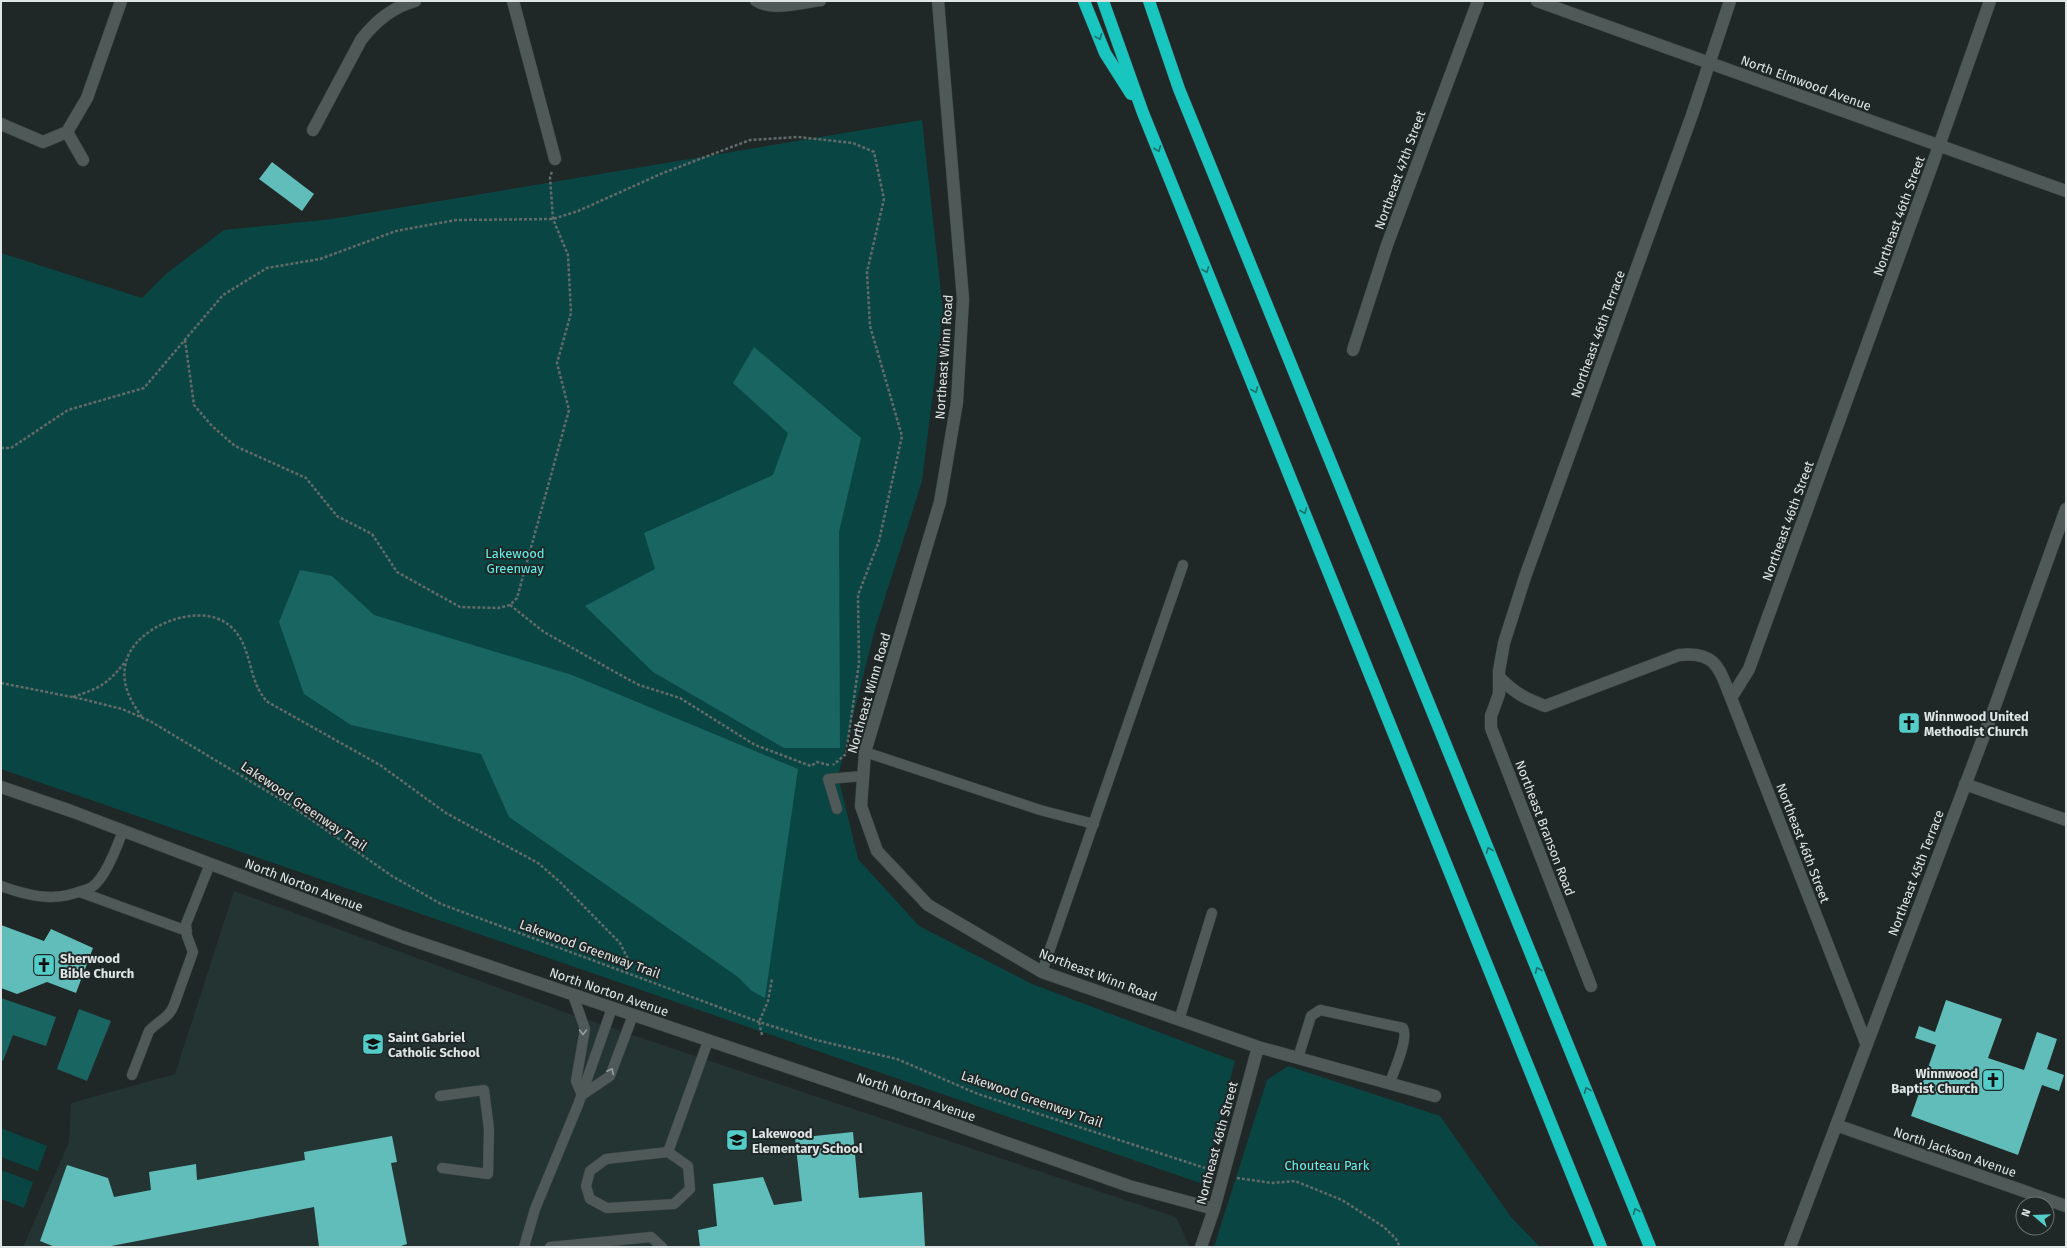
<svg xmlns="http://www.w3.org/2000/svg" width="2067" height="1248" viewBox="0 0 2067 1248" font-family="'Fira Sans',sans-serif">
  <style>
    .built { fill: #243433 }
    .green { fill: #094643 }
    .water { fill: #196562 }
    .building { fill: #60bdb9 }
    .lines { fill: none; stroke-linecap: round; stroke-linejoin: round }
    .lane-casing { stroke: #3c4343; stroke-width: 11 }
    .street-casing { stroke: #3c4343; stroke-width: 13 }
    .highway-casing { stroke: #3c4343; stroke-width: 13 }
    .path { stroke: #636a6a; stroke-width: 2.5; stroke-dasharray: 3 2; stroke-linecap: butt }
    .lane { stroke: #4f5958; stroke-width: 10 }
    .street { stroke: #4f5958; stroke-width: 12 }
    .highway { stroke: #19c5bf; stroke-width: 12 }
    .oneway { stroke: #1c6e6b }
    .oneway2 { stroke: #979f9e }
    .labels { text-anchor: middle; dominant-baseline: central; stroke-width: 4; stroke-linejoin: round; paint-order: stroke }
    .street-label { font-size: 13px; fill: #dfe5e4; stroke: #1f2727 }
    .park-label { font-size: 13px; fill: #66efe9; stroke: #1f2727 }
    .poi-label { font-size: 13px; font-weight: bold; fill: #dfe5e4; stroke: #1f2727; text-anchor: start }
  </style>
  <rect width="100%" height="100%" fill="#1f2727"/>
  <path class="built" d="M234,891L570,1014L1176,1217L1189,1245L1188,1247H23L69,1142L71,1103L175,1074Z"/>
  <path class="green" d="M922,120L943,311L922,481L875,629L838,776L858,859L919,926L1032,984L1235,1061L1203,1184L1,769V253L142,298L167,273L224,230L332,219Z
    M1288,1066L1440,1116L1511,1217L1540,1247H1214L1267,1080Z
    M1,1128L47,1146L38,1171L1,1157Z
    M1,1170L33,1182L24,1208L1,1199Z"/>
  <path class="water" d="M754,347L861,438L839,532L840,748H784L653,672L585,606L655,569L644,533L773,475L788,433L733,383Z
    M300,570L332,576L374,615L572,675L798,769L765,998L752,991L738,977L509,817L481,754L351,725L304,694L279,622Z
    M1,998L56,1017L46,1046L13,1035L3,1061L1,1060Z
    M79,1009L111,1021L87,1081L57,1069Z"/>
  <path class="building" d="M272,162L314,194L302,211L259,179Z
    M1,925L44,941L51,929L93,948L76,993L47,982L17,994L1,988Z
    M1946,1000L2002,1019L1988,1058L2024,1070L2037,1032L2057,1039L2047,1069L2064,1075L2059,1091L2042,1085L2018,1155L1911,1116L1936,1045L1915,1038L1919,1026L1935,1032Z
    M853,1132L859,1198L922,1192L925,1247H700L698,1230L717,1226L713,1184L763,1177L774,1205L802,1201L795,1138Z
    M392,1136L397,1162L391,1163L407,1244L398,1247H319L314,1207L106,1247H55L40,1241L67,1165L108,1178L114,1197L151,1190L149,1172L196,1164L197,1180L305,1160L304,1152Z"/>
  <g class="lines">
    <g class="lane-casing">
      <path id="lane" d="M755,1C772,13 802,3 821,1
        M865,752L1040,810L1094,824
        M837,809L828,779L863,776
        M1,886C28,896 54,902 81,891C85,890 89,889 92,887C106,877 117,846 123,831
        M80,892L187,931
        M1042,972L1183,565
        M573,995L585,1029L576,1081L582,1095
        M1179,1020L1212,913
        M1298,1058L1311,1016L1320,1010L1403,1028C1409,1038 1394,1071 1390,1082
        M132,1075L149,1031C158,1021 169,1018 174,1005L193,952L187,936L186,924L210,864
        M582,1095L610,1076L633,1015
        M440,1096L484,1090L489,1129L488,1174L442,1168
        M668,1152L688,1166L690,1189L674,1204L607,1208L590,1199L586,1186L590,1171L606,1159L668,1152L708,1041
        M524,1247L535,1209L578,1105L612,1008
        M550,1247L651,1237L662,1247"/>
    </g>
    <g class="street-casing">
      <path id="street" d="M513,1L555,159
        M938,1L963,299L957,402L940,502L865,752L861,806L877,851L928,905L1042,972L1258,1047L1435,1096
        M1537,1L2066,191
        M1,124L43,142L67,132
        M313,130L361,40C374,23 393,7 415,1
        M67,132L87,98L121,1
        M67,132L83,160
        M1353,350L1387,245L1478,1
        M1500,678C1515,693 1524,698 1545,706L1679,655C1716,651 1719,668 1731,698L1866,1043
        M1731,698L1749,669L1939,146L1990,1
        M1965,784L2066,820
        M1,787L71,811L403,937L894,1103L1129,1186L1214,1209
        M1591,986L1491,728V716L1499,694V671L1504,643L1525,577L1692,115L1730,1
        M1836,1125L2066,1206
        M1201,1247L1214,1209L1258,1047
        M1790,1247L1991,717L2066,509"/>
    </g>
    <g class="highway-casing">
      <path id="highway" d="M1084,1L1105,53L1131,94
        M1103,1L1143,113L1601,1247
        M1149,1L1179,89L1650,1247"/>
    </g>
    <path class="path" d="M185,340L194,405L212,426L235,446L306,478L337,516L372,534L397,572L460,607L498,608L510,605L517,598L569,410L557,363L571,313L568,255L553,219L550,178L552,171
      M1,448H11L68,410L144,388L223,295L267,268L320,259L396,231L456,220L553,219L578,211L663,173L750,140L798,137L853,143L874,152L884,199L867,272L870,326L902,436L879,541L858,595L859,663L846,754L833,765
      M510,605L544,632L624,677L639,685L680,698L755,745L811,766L817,762L829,765
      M1,683L82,699L122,709L150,721L290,805L392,876L441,904L759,1022L816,1040L897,1059L978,1094L1205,1168
      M73,697C99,688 107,685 124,663
      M142,717C131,702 122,686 125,667C129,628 200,599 230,626C248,641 248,665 257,686C259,691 263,696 266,701L380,765L446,813L538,863L559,881L620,943L627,957L626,972
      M762,1035L759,1022L768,1001L772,979
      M1237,1178L1272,1183L1295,1181L1342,1200L1384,1227L1396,1239L1400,1247"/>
    <use href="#lane" class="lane"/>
    <use href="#street" class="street"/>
    <use href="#highway" class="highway"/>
  </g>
  <defs><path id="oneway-chevron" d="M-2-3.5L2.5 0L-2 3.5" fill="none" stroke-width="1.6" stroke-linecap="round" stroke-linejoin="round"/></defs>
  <g class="oneway">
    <use href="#oneway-chevron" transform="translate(1099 37) rotate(68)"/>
    <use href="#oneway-chevron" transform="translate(1158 149) rotate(68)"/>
    <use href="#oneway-chevron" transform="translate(1206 270) rotate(68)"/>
    <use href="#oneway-chevron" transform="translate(1255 390) rotate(68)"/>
    <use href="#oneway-chevron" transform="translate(1304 511) rotate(68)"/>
    <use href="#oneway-chevron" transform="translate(1489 850) rotate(-112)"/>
    <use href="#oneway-chevron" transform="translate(1538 970) rotate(-112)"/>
    <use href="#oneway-chevron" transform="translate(1587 1090) rotate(-112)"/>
    <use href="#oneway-chevron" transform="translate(1636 1211) rotate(-112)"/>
  </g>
  <g class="oneway2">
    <use href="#oneway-chevron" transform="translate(583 1032) rotate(90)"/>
    <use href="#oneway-chevron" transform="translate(611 1071) rotate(-63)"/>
  </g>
  <defs>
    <g id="church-square" transform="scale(1.15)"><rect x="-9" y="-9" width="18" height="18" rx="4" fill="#54cdc8" stroke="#1f2727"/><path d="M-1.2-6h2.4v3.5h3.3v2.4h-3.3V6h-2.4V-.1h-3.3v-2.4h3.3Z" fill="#111"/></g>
    <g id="school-square" transform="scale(1.15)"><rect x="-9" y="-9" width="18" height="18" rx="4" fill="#54cdc8" stroke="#1f2727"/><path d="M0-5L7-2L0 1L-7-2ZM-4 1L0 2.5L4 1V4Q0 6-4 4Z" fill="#111"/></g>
  </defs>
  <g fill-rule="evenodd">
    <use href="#church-square" x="1909" y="723"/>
    <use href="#church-square" x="44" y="965"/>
    <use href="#school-square" x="373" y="1044"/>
    <use href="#church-square" x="1993" y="1080"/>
    <use href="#school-square" x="737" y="1140"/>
  </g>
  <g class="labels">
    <g class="street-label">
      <text transform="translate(1806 83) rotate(20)">North Elmwood Avenue</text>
      <text transform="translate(1400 170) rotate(-70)">Northeast 47th Street</text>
      <text transform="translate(1899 216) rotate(-70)">Northeast 46th Street</text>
      <text transform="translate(1598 334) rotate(-70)">Northeast 46th Terrace</text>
      <text transform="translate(944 357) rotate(-86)">Northeast Winn Road</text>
      <text transform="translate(1788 521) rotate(-70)">Northeast 46th Street</text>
      <text transform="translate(869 693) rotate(-74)">Northeast Winn Road</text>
      <text transform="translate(304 806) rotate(34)">Lakewood Greenway Trail</text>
      <text transform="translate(1545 828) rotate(69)">Northeast Branson Road</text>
      <text transform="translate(1803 843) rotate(69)">Northeast 46th Street</text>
      <text transform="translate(1916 873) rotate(-69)">Northeast 45th Terrace</text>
      <text transform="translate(304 885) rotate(21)">North Norton Avenue</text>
      <text transform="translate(590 949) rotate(20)">Lakewood Greenway Trail</text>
      <text transform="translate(1098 975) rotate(21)">Northeast Winn Road</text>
      <text transform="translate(609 992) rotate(19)">North Norton Avenue</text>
      <text transform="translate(916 1097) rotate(19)">North Norton Avenue</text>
      <text transform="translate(1032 1099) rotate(19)">Lakewood Greenway Trail</text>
      <text transform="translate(1217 1143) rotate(-75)">Northeast 46th Street</text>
      <text transform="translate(1955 1152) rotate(19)">North Jackson Avenue</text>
    </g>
    <g class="park-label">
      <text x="515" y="553">Lakewood<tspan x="515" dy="15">Greenway</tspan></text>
      <text x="1327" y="1165">Chouteau Park</text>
    </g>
    <g class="poi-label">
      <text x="1924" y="716">Winnwood United<tspan x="1924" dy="15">Methodist Church</tspan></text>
      <text x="60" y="958">Sherwood<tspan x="60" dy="15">Bible Church</tspan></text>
      <text x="388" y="1037">Saint Gabriel<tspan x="388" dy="15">Catholic School</tspan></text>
      <text x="1978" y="1073" text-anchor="end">Winnwood<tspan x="1978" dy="15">Baptist Church</tspan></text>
      <text x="752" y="1133">Lakewood<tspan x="752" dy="15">Elementary School</tspan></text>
    </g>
  </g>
  <rect width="2067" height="1248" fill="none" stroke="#dfe5e4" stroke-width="4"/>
  <g transform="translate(2035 1216) rotate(289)"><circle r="19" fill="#1f2727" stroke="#6c7373"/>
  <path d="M0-3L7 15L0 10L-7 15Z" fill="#54cdc8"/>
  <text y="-6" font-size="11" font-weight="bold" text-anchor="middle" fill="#dfe5e4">N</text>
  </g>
</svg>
